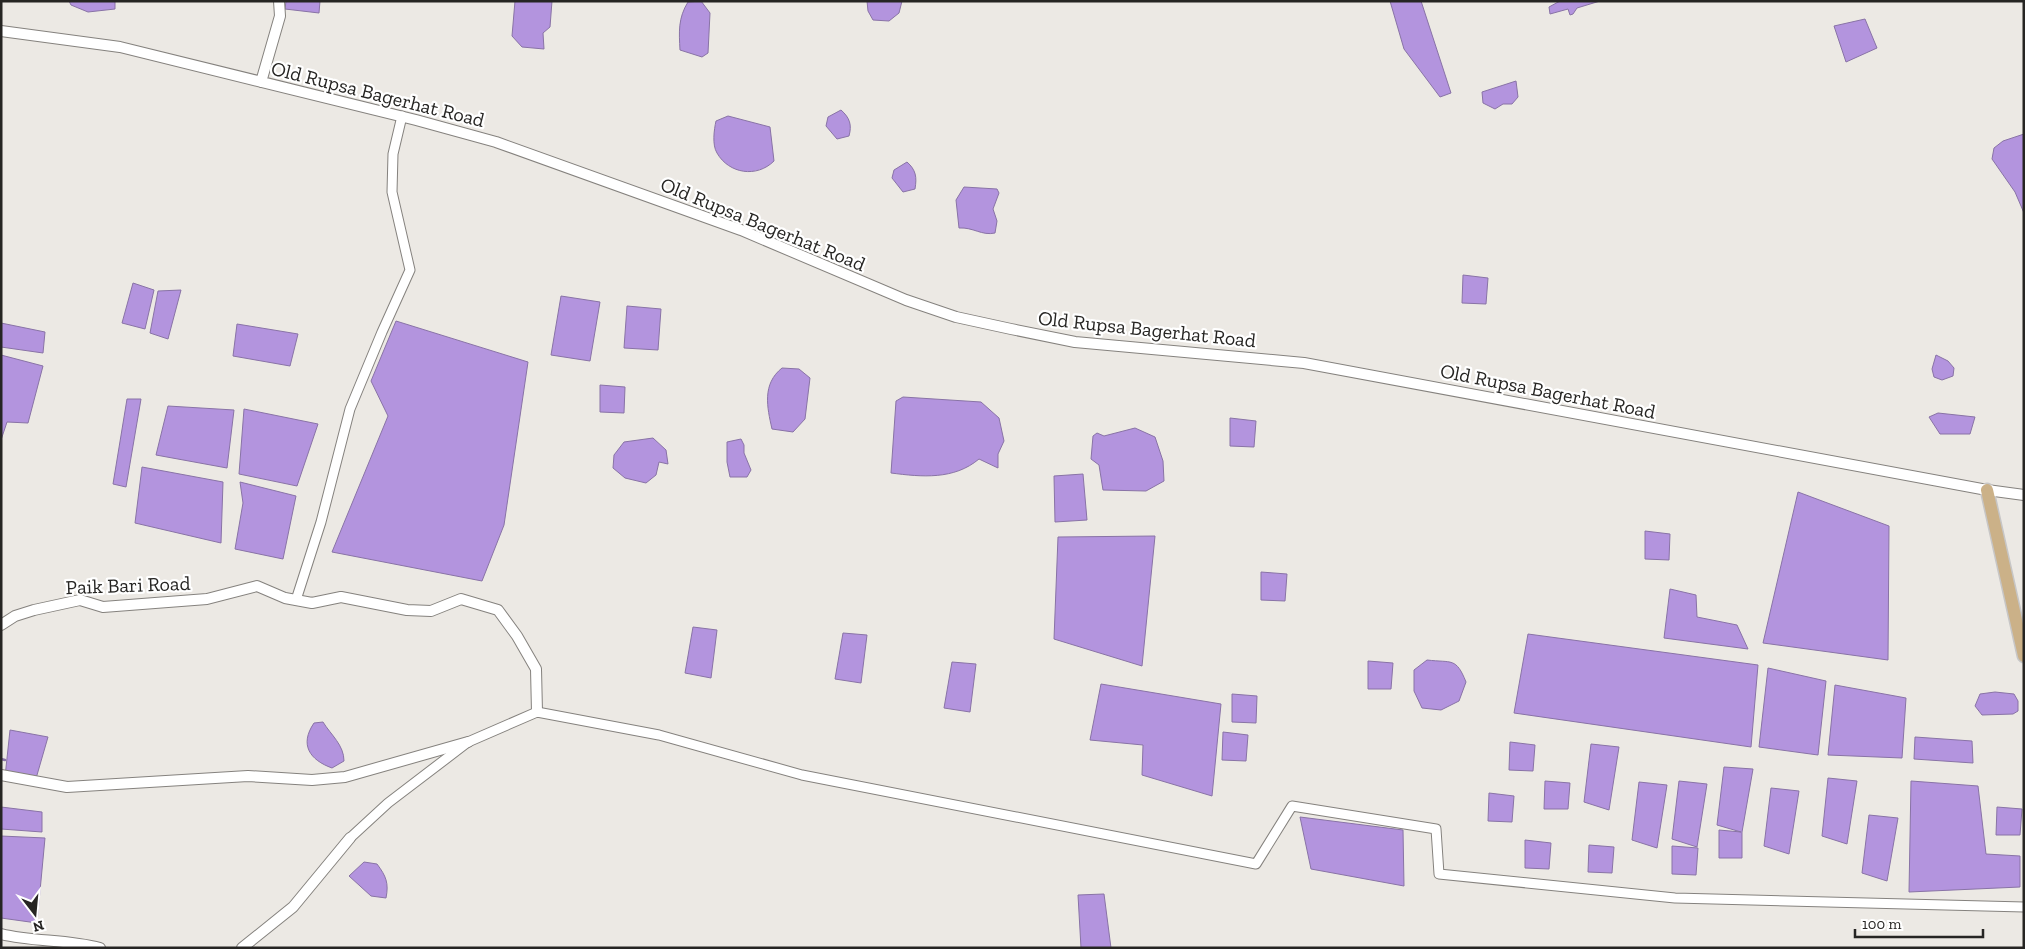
<svg xmlns="http://www.w3.org/2000/svg" width="2025" height="949" viewBox="0 0 2025 949" font-family="'Zilla Slab',serif">
  <style>
    .water { fill: #b394de; stroke: #8973a6 }
    .lines { fill: none; stroke-linecap: round; stroke-linejoin: round }
    .stream { stroke: #8973a6; stroke-width: 2.5 }
    .minor-casing { stroke: #85827e; stroke-width: 11 }
    .tertiary-casing { stroke: #85827e; stroke-width: 12 }
    .primary-casing { stroke: #c7c6c6; stroke-width: 15 }
    .minor { stroke: #fff; stroke-width: 9 }
    .tertiary { stroke: #fff; stroke-width: 10 }
    .primary { stroke: #cbb188; stroke-width: 12 }
    .labels { text-anchor: middle; dominant-baseline: central; stroke-width: 4.5; stroke-linejoin: round; paint-order: stroke }
    .street-label { font-size: 20px; fill: #262523; stroke: #fff }
  </style>
  <rect width="100%" height="100%" fill="#ece9e4"/>
  <path class="water" d="M69,1H115V9L88,12L71,5Z
    M286,1H320L319,13L285,9Z
    M515,1H552L550,27L543,33L544,49L522,47L512,36Z
    M701,1L710,13L708,53L702,57L680,50C679,32 678,18 688,2Z
    M867,1H902L899,13L889,21L873,20L868,11Z
    M1390,1H1421L1451,93L1440,97L1404,49Z
    M1560,1H1600L1577,8L1573,14L1570,15L1568,9L1550,14L1549,7Z
    M1865,19L1877,48L1846,62L1834,26Z
    M1516,81L1518,97L1512,104H1503L1495,109L1483,103L1482,92Z
    M841,110C850,118 852,125 849,136L837,139L826,126L828,117Z
    M728,116L770,127L774,161C757,178 729,174 717,153C712,145 714,130 716,121Z
    M2024,134V213L2015,192L1992,159L1994,148L2003,141Z
    M907,162C916,170 917,177 915,189L903,192L892,178L894,170Z
    M964,187L997,189L999,193L993,209L997,221L995,233C982,236 973,227 959,228L956,200Z
    M1463,275L1488,278L1486,304L1462,303Z
    M133,283L154,290L145,329L122,323Z
    M181,290L168,339L150,333L158,291Z
    M561,296L600,302L590,361L551,355Z
    M627,306L661,309L658,350L624,348Z
    M396,321L528,362L504,525L482,581L332,552L388,416L371,381Z
    M1,323L45,332L43,353L1,347Z
    M237,324L298,334L290,366L233,356Z
    M1,355L43,366L28,423L7,422L1,440Z
    M1936,355L1948,361L1954,368L1953,376L1942,380L1934,377L1932,369Z
    M782,368L799,369L810,378L805,419L793,432L772,429C767,407 762,384 782,368Z
    M600,385L625,387L624,413L600,412Z
    M903,397L981,402L999,418L1004,441L998,454V468L979,459C954,480 922,477 891,473L896,401Z
    M127,399H141L126,487L113,484Z
    M168,406L234,410L227,468L156,455Z
    M244,409L318,424L297,486L239,474Z
    M1938,413L1975,417L1970,434H1940L1929,417Z
    M1230,418L1256,421L1254,447L1230,446Z
    M1135,428L1155,437L1163,461L1164,481L1146,491L1103,490L1099,465L1091,459L1093,436L1097,433L1104,436Z
    M653,438L666,450L668,464L659,462L656,475L646,483L625,478L613,468L614,455L624,442Z
    M741,439L744,445V453L751,470L747,477H730L727,462V442Z
    M142,467L223,482L221,543L135,523Z
    M1083,474L1087,520L1055,522L1054,476Z
    M240,482L296,496L283,559L235,549L243,503Z
    M1798,492L1889,526L1888,660L1763,643Z
    M1645,531L1670,534L1669,560L1645,559Z
    M1155,536L1142,666L1054,639L1058,537Z
    M1261,572L1287,574L1285,601L1261,600Z
    M1670,589L1696,595L1697,617L1737,625L1748,649L1664,638Z
    M693,627L717,630L711,678L685,673Z
    M843,633L867,635L861,683L835,679Z
    M1528,634L1758,665L1751,747L1514,713Z
    M1427,660C1452,663 1456,657 1466,682L1459,701L1441,710L1422,708L1414,691V670Z
    M1368,661L1393,663L1391,689H1368Z
    M952,662L976,664L970,712L944,708Z
    M1768,668L1826,681L1818,755L1759,747Z
    M1101,684L1221,704L1212,796L1142,775L1143,745L1090,740Z
    M1835,685L1906,698L1902,758L1828,755Z
    M1995,692L2014,694L2018,701V711L2013,714L1982,715L1975,706L1980,694Z
    M1232,694L1257,696L1256,723L1232,722Z
    M323,722C331,735 344,745 344,761L332,768C310,760 299,745 314,723Z
    M10,730L48,737L35,782L5,777Z
    M1223,732L1248,735L1246,761L1222,760Z
    M1915,737L1972,741L1973,763L1914,759Z
    M1510,742L1535,745L1533,771L1509,770Z
    M1591,744L1619,747L1609,810L1584,802Z
    M1724,767L1753,769L1742,832V858H1719V830L1741,832L1717,825Z
    M1828,778L1857,781L1847,844L1822,836Z
    M1545,781L1570,783L1568,809H1544Z
    M1679,781L1707,784L1697,847L1672,839Z
    M1911,781L1978,786L1986,854L2020,856V887L1909,892Z
    M1639,782L1667,785L1657,848L1632,840Z
    M1771,788L1799,791L1789,854L1764,846Z
    M1489,793L1514,796L1512,822L1488,821Z
    M1,807L42,812V832L1,829Z
    M1997,807L2022,809L2020,835H1996Z
    M1869,815L1898,818L1887,881L1862,873Z
    M1300,817L1403,830L1404,886L1311,869Z
    M1,836L45,838L37,923L1,918Z
    M1525,840L1551,843L1549,869L1525,868Z
    M1589,845L1614,847L1612,873L1588,872Z
    M1672,846L1698,848L1696,875L1672,874Z
    M364,862L377,864C386,876 389,883 386,898L371,896L349,876Z
    M1104,894L1111,948H1081L1078,895Z"/>
  <g class="lines">
    <path class="stream" d="M1,759L5,760"/>
    <g class="minor-casing">
      <path id="minor" d="M296,600L321,522L350,409L382,332L410,270L392,192L393,154L402,116
        M350,838L388,803L468,742L537,712L659,735L802,775L1256,864L1292,806L1436,829L1439,874L1675,898L2024,907"/>
    </g>
    <g class="tertiary-casing">
      <path id="tertiary" d="M1,31L120,47L416,120L496,142L741,230L906,300L956,317L1011,329L1075,342L1304,363L1987,490L2024,495
        M261,82L280,16L279,1
        M1,625L15,616L34,610L80,600L103,607L207,599L257,586L285,598L312,603L341,597L407,610L431,611L461,599L498,610L517,636L536,669L537,712
        M1,775L67,787L248,776L312,780L345,777L468,742
        M1,934C34,942 67,939 100,948
        M242,948L293,907L350,838"/>
    </g>
    <g class="primary-casing">
      <path id="primary" d="M1987,490L2024,656"/>
    </g>
    <use href="#minor" class="minor"/>
    <use href="#tertiary" class="tertiary"/>
    <use href="#primary" class="primary"/>
  </g>
  <g class="labels">
    <g class="street-label">
      <text transform="translate(378 94) rotate(14)">Old Rupsa Bagerhat Road</text>
      <text transform="translate(763 224) rotate(22)">Old Rupsa Bagerhat Road</text>
      <text transform="translate(1147 329) rotate(6)">Old Rupsa Bagerhat Road</text>
      <text transform="translate(1548 391) rotate(11)">Old Rupsa Bagerhat Road</text>
      <text transform="translate(128 585) rotate(-2)">Paik Bari Road</text>
    </g>
  </g>
  <rect width="2025" height="949" fill="none" stroke="#262523" stroke-width="5"/>
  <g transform="translate(35 914) rotate(164)" stroke="#ffffff" stroke-width="4" paint-order="stroke">
  <path d="M0-4L9 19L0 12L-9 19Z" fill="#262523"/>
  <text y="-8" font-size="14" font-weight="bold" text-anchor="middle" fill="#262523">N</text>
  </g>
  <path d="M1855 929v8h128v-8" fill="none" stroke="#262523" stroke-width="2.5"/>
  <text x="1862" y="929" font-size="15" fill="#262523" stroke="#ffffff" stroke-width="4" paint-order="stroke">100 m</text>
</svg>
